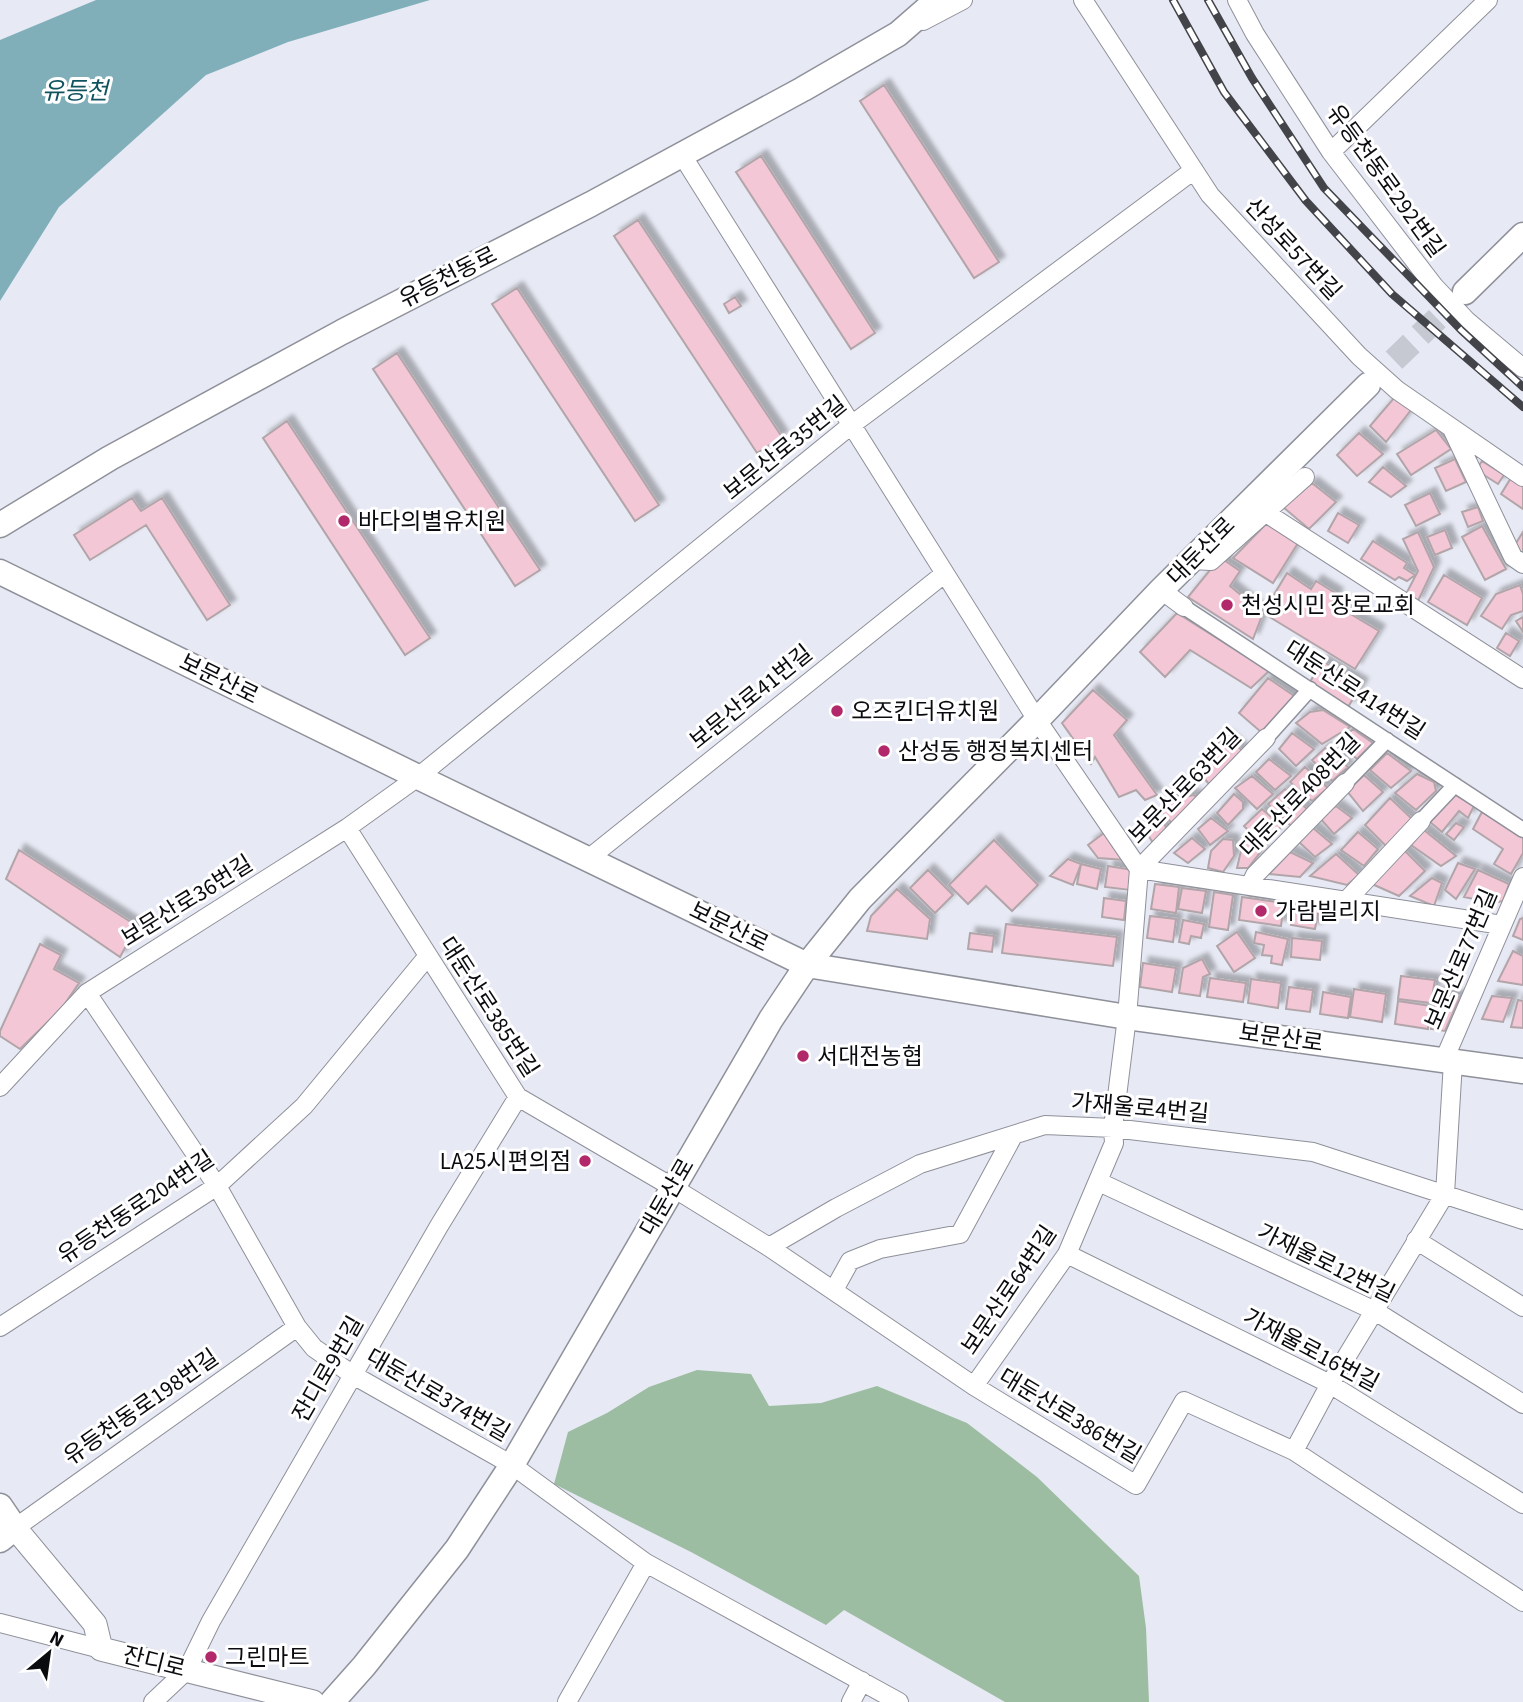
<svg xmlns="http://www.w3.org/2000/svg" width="1523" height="1702" viewBox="0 0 1523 1702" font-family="'Source Sans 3','Noto Sans KR',sans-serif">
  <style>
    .forest { fill: #9cbda2 }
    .water { fill: #80afba }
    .building { fill: #f3c7d5; stroke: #b2a5a9; stroke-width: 2; filter: url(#shadow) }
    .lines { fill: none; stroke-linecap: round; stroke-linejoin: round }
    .secondary-tunnel { stroke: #c6c8d2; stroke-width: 24; stroke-dasharray: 24 12; stroke-linecap: butt }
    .pedestrian-casing { stroke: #8e909a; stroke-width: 17 }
    .minor-casing { stroke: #8e909a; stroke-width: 20 }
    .tertiary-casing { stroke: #8e909a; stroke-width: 25 }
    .secondary-casing { stroke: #8e909a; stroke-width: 27 }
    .pedestrian { stroke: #fff; stroke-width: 14 }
    .minor { stroke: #fff; stroke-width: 18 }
    .tertiary { stroke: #fff; stroke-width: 23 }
    .secondary { stroke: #fff; stroke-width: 24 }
    .rail-casing { stroke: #424449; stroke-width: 8 }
    .rail { stroke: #fff; stroke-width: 5; stroke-dasharray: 16; stroke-linecap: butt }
    .poi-dot { fill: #b1296b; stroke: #fff; stroke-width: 2.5 }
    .labels { text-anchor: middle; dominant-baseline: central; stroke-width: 6; stroke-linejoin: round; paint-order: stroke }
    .street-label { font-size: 23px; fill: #0a0b0f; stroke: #fff }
    .poi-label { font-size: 23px; fill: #0a0b0f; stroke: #fff; text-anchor: start }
    .water-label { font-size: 24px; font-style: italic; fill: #0f535f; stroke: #fff }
  </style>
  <defs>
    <filter id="shadow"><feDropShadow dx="6" dy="-6" stdDeviation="2" flood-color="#0004"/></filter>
  </defs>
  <rect width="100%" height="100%" fill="#e7e9f4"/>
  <path class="forest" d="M697,1370L751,1374L769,1406L821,1403L877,1386L967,1423L1037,1477L1139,1576L1146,1628L1149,1702H1005L844,1610L826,1625L691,1552L554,1484L568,1432L607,1413L649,1387Z"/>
  <path class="water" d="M96,0H430L288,42L206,75L59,207L0,301V40Z"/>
  <path class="building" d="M884,85L999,262L974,278L860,101Z
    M761,156L875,333L851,349L736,172Z
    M638,220L782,437L757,453L614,236Z
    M517,288L659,505L635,521L492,304Z
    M735,297L741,306L729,313L724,304Z
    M397,353L540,570L515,586L373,369Z
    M1394,398L1411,410L1386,442L1370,426Z
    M287,421L430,638L405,655L263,438Z
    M1436,430L1451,449L1411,475L1397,454Z
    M1359,433L1383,454L1357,476L1337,455Z
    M1455,459L1466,482L1446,491L1435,468Z
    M1482,461L1504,475L1498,484L1476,470Z
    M1383,467L1406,486L1391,497L1369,482Z
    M1511,478L1523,486V509L1501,494Z
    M1312,483L1336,502L1309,529L1283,507Z
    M1430,493L1440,514L1416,526L1405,505Z
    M132,498L141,511L162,498L230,605L207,620L146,525L90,560L74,535Z
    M1478,507L1483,521L1468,527L1462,512Z
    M1338,513L1359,525L1348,543L1328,531Z
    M1267,523L1298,543L1273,583L1233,558Z
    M1482,526L1506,569L1485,580L1462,537Z
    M1445,530L1452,548L1435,555L1427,537Z
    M1418,532L1434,567L1417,603L1405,596L1418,571L1403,539Z
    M1523,532V554L1513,548Z
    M1373,541L1407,563L1404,568L1415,575L1407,581L1399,577L1395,580L1361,559Z
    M1224,560L1240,571L1230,586L1263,613L1253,639L1188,597L1210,570Z
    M1287,573L1311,589L1316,581L1337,594L1332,603L1379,631L1355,669L1263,613Z
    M1444,575L1482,598L1467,625L1428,602Z
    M1520,585L1523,594V611L1511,615L1502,629L1481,616L1496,594Z
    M1177,613L1269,671L1251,688L1190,650L1165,677L1140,652Z
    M1523,617V632L1516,621Z
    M1506,633L1519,641L1510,656L1497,648Z
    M1322,661L1362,684L1348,707L1310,682Z
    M1268,678L1300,700L1261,732L1239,713Z
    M1093,690L1127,720L1114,735L1157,795L1145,800L1136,790L1119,797L1095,757L1091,764L1062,723Z
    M1323,710L1350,727L1322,744L1296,723L1310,712Z
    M1353,729L1373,743L1357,759L1338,742Z
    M1292,733L1314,749L1296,766L1279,749Z
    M1225,736L1243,751L1209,784L1196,769Z
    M1325,748L1348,767L1332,781L1312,760Z
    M1387,753L1411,771L1391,788L1370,770Z
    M1269,759L1291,776L1275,790L1256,772Z
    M1305,767L1328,788L1312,801L1290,782Z
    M1417,774L1434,782L1436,791L1416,810L1395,793Z
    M1364,775L1383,792L1363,811L1347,791Z
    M1252,776L1273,794L1257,809L1235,788Z
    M1285,789L1307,809L1291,826L1268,804Z
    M1234,794L1243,802V809L1228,825L1217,813Z
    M1454,794L1474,806L1468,818L1459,811L1442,832L1430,822Z
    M1194,795L1203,803L1177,829L1160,810L1171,799Z
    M1390,798L1412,819L1386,846L1365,825Z
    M1336,806L1352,818L1334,834L1319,817Z
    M1262,809L1282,826L1272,836L1264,830L1253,835L1244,826Z
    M1482,812L1523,837V853L1511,874L1494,864L1503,849L1473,829Z
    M1211,818L1228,831L1210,845L1198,829Z
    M1164,823L1168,832L1153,843L1145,830Z
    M1456,823L1464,827L1454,840L1446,834Z
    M1313,828L1332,844L1315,857L1298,841Z
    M1424,830L1456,856L1441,866L1411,845Z
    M1358,832L1378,849L1364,866L1341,850Z
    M1104,833L1126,860L1098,858L1088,845Z
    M1192,838L1205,849L1188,863L1174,853Z
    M1223,839L1233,840L1234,856L1223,872L1208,868L1211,851Z
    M994,840L1038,885L1012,911L986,886L968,904L949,885Z
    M1251,840L1262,850L1248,868H1237L1243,842Z
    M1402,848L1425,871L1399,896L1372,884Z
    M19,850L137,926L120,957L6,879Z
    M1290,852L1313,863L1300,877L1269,874Z
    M1336,854L1359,875L1347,885L1310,876Z
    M1068,859L1081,864L1073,885L1050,876Z
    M1458,863L1475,869L1456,899L1445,890Z
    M1081,864L1101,869L1097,889L1077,884Z
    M1108,866L1133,870L1130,890L1105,887Z
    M928,870L953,895L935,913L910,888Z
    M1478,870L1509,884L1503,901L1494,903L1464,897Z
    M1432,878L1442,883L1434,906L1410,896Z
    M1155,884L1179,887L1176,913L1151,909Z
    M1182,888L1206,891L1202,913L1178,909Z
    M897,889L930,919L927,939L867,931L871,916Z
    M1214,892L1233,895L1228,930L1209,927Z
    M1242,897L1284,903L1281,926L1239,920Z
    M1104,898L1126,901L1124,920L1102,917Z
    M1294,904L1319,908L1315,929L1291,925Z
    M1150,916L1176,919L1173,942L1147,938Z
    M1523,918V940L1513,936L1520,919Z
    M1183,920L1204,924L1201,938L1191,936L1189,944L1179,942Z
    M1006,924L1117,937L1113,966L1002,953Z
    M1237,932L1255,958L1234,972L1217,946Z
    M1256,932L1288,939L1282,965L1271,963L1272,956L1262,955L1264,945L1254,943Z
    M970,933L994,936L992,952L968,949Z
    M1292,938L1322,941L1320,960L1291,957Z
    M40,944L61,955L54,969L79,983L62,1008L20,1049L0,1036V1031Z
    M1513,951L1523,956V985L1498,981Z
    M1202,959L1210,974L1203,977L1200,996L1179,993L1183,968Z
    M1143,963L1176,968L1172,992L1140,987Z
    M1401,976L1435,980L1431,1003L1398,999Z
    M1210,978L1246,983L1243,1002L1207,997Z
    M1251,979L1281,983L1278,1008L1248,1003Z
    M1289,987L1313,990L1310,1012L1286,1009Z
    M1354,989L1386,994L1382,1022L1350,1017Z
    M1323,992L1351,997L1348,1018L1320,1014Z
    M1436,993L1460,997L1445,1031L1431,1029Z
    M1492,996L1512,998L1503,1022L1482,1019Z
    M1518,1000L1523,1001V1028L1511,1027Z
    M1398,1001L1431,1006L1428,1029L1395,1024Z"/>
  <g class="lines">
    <path class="secondary-tunnel" d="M1368,385L1465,292"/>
    <g class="pedestrian-casing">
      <path id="pedestrian" d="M1184,607L1523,830
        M1266,738L1310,689
        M1345,783L1387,740
        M1421,821L1455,785"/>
    </g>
    <g class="minor-casing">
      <path id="minor" d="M1083,0L1210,195L1359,356L1397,390L1523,477
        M1237,0L1255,34L1331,152L1434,286L1467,321L1523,368
        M923,21L963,0
        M1331,152L1488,0
        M682,155L1037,720L1139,869L1502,925
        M1453,431L1513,557L1523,564
        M1266,513L1523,679
        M1191,560L1211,561L1305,477
        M1161,590L1184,607
        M347,828L518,1097L672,1187L769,1247L974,1386L1136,1485L1184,1401L1294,1451L1523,1602
        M588,859L944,574
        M1250,886L1255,875L1345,783
        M1346,901L1421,821
        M87,993L217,1186L297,1327L314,1348L353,1375L512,1465L646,1563L899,1702
        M1444,1060L1523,877
        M0,1087L87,993L347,828L418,777L850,426L1194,170
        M1099,1182L1375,1311L1523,1404
        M1416,1240L1523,1307
        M769,1247L836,1208L920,1164L1045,1125L1113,1128L1313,1152L1523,1220
        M1067,1254L1330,1384L1523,1504
        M834,1290L850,1261L880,1249L960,1234L1013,1136
        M0,1327L217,1186L304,1106L427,957
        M974,1386L1067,1254L1114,1143L1113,1128L1127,1017L1139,869L1266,738
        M1294,1451L1330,1384L1445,1194L1453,1062
        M15,1528L297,1327
        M0,1623L101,1649
        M153,1702L187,1670L211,1621L439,1226L518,1097
        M567,1702L646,1563
        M851,1702L862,1681"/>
    </g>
    <g class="tertiary-casing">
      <path id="tertiary" d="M15,1528L95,1624L101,1649L313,1702"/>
    </g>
    <g class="secondary-casing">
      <path id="secondary" d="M1465,292L1523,235
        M0,525L110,458L342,332L591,204L803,89L898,34L937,0
        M0,572L418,777L807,965L1127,1017L1523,1071
        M0,1506L15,1528L0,1540
        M332,1702L364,1666L457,1549L512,1465L771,1019L807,965L860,899L1037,720L1161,590L1368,385"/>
    </g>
    <use href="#pedestrian" class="pedestrian"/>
    <use href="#minor" class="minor"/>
    <use href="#tertiary" class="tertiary"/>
    <use href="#secondary" class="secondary"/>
    <g class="rail-casing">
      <path id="rail" d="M1173,0L1224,92L1306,201L1392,294L1523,407
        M1208,0L1252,78L1324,188L1461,330L1523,387"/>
    </g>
    <use href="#rail" class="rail"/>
  </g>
  <g class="poi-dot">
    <circle cx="344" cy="521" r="7"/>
    <circle cx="1227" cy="605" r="7"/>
    <circle cx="837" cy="711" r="7"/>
    <circle cx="884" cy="751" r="7"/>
    <circle cx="1261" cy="911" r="7"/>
    <circle cx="803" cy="1056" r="7"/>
    <circle cx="585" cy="1161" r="7"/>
    <circle cx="211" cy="1657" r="7"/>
  </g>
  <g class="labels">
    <g class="street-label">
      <text transform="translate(1386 181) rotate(54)">유등천동로292번길</text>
      <text transform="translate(1293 249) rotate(47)">산성로57번길</text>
      <text transform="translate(448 277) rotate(-27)">유등천동로</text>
      <text transform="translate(785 448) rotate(-39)">보문산로35번길</text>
      <text transform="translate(1201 551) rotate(-45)">대둔산로</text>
      <text transform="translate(219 679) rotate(26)">보문산로</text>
      <text transform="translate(1355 690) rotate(33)">대둔산로414번길</text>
      <text transform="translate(751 697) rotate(-39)">보문산로41번길</text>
      <text transform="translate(1185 786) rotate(-46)">보문산로63번길</text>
      <text transform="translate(1300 795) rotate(-46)">대둔산로408번길</text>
      <text transform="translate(187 901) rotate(-32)">보문산로36번길</text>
      <text transform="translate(729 927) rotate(26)">보문산로</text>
      <text transform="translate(1461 959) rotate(-67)">보문산로77번길</text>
      <text transform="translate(489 1007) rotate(57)">대둔산로385번길</text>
      <text transform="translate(1281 1038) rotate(8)">보문산로</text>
      <text transform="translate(1140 1108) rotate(5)">가재울로4번길</text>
      <text transform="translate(667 1197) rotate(-60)">대둔산로</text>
      <text transform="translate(136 1207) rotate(-34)">유등천동로204번길</text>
      <text transform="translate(1326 1263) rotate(26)">가재울로12번길</text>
      <text transform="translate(1009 1290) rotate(-56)">보문산로64번길</text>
      <text transform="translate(1311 1350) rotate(28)">가재울로16번길</text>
      <text transform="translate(328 1369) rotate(-60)">잔디로9번길</text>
      <text transform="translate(438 1395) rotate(30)">대둔산로374번길</text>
      <text transform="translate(141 1407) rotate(-35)">유등천동로198번길</text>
      <text transform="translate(1070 1416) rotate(31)">대둔산로386번길</text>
      <text transform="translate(154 1662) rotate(14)">잔디로</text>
    </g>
    <g class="poi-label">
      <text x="358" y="521">바다의별유치원</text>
      <text x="1241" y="605">천성시민 장로교회</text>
      <text x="851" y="711">오즈킨더유치원</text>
      <text x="898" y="751">산성동 행정복지센터</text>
      <text x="1275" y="911">가람빌리지</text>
      <text x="817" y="1056">서대전농협</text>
      <text x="571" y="1161" text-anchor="end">LA25시편의점</text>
      <text x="225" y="1657">그린마트</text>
    </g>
    <g class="water-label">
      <text x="75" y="91">유등천</text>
    </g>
  </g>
  <g transform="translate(49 1653) rotate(29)" stroke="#ffffff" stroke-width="5" paint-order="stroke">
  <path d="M0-5L12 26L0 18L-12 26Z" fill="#0a0b0f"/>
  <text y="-10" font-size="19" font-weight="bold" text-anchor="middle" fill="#0a0b0f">N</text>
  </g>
</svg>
